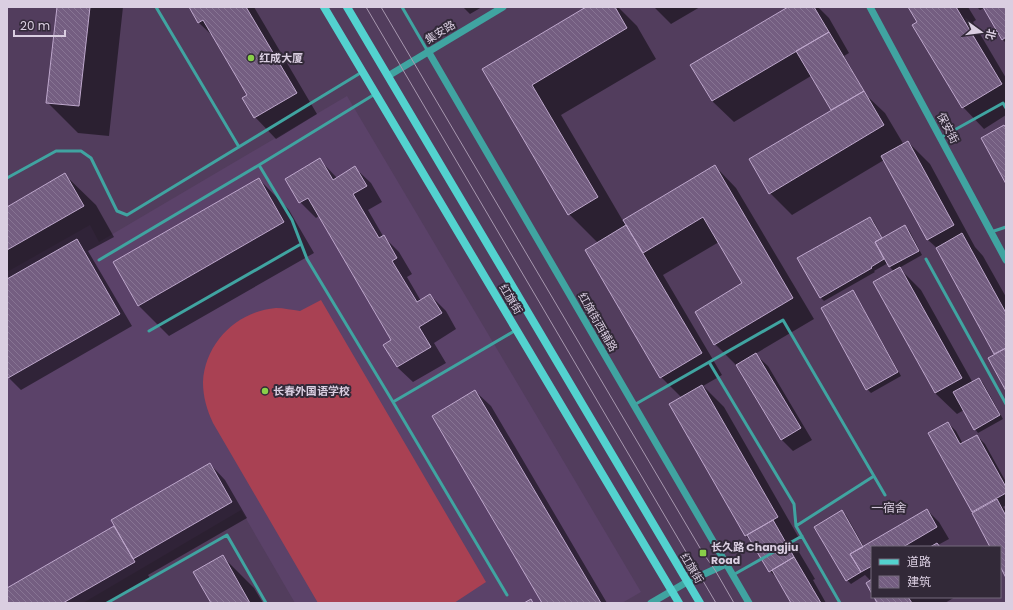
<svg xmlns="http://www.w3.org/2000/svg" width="1013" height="610" viewBox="0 0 1013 610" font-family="Poppins,'Noto Sans SC',sans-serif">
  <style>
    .built { fill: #5b4269 }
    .pitch { fill: #a94153 }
    .shadow { fill: #0007 }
    .building { fill: url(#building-back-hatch); stroke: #bea7cc }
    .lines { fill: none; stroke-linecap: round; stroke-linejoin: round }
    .service { stroke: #40a4a1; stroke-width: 3 }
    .tertiary { stroke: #40a4a1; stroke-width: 7 }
    .secondary { stroke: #53d2cf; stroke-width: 8 }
    .tram { stroke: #a898b0; stroke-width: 1 }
    .poi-dot { fill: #89cf49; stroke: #322938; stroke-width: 1.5 }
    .labels { text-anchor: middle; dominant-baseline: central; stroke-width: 4; stroke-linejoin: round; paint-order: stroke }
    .street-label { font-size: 11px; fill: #dacee1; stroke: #322938 }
    .poi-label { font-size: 11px; font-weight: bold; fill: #dacee1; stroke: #322938; text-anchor: start }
    .neighbourhood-label { font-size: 12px; fill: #dacee1; stroke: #322938 }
  </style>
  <defs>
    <pattern id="building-back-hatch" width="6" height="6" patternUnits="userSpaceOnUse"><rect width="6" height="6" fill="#745e81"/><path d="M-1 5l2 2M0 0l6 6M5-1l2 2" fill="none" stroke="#877493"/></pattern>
  </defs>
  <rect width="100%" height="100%" fill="#523d5d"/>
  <path class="built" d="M347,96L641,592L622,603H295L241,510L83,603H7V272L90,225L99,242Z"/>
  <path class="pitch" d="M321,300L486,582L454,603H318L213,423C207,410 203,397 203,382C205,343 237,311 276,308C284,308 292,310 300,311Z"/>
  <path class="shadow" d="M58,7H123L109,136L78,133L47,102Z
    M190,7H254L317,114L276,139L255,117L249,96L216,39L199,23Z
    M463,7H482L470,14Z
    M587,7H618L637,26L656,59L561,115L623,221L715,166L736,188L814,319L755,354L768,366L812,440L793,451L781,439L736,365L715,344L744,284L719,242L663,275L722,375L703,386L724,407L799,538L793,542L815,579L813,580L826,603H792L779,580L770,571L754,544L746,536L670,404L682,398L661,377L598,243L569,214L483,69Z
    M654,7H700L671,24Z
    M784,7H818L829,18L849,53L844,56L867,96L885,113L904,145L908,142L930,164L975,247L983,256L1006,297V389L996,354L938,249L928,240L884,160L792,215L770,193L832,111L811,76L734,122L712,101L786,9Z
    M909,7H968L976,20L973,22L1006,78V115L984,129L963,107L918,22Z
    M977,7H1006V43L1002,39L984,8L980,10Z
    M320,160L337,178L355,168L371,183L382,202L368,210L383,236L399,252L412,274L407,277L421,301L430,295L446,311L456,329L434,343L446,363L413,382L397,367L393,341L319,216L316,218L300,202Z
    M65,175L96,205L114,237L88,251L132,326L21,390L9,378L7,375V208Z
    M259,179L289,210L314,253L169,336L139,306L114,263Z
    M870,218L874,222L883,239L905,227L909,230L922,255L899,268L921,290L973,383L979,379L983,383L1003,419L978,433L975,429L964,410L957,414L935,393L894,272L890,267L888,263L874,271L875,272L824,301L820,297Z
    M853,291L856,295L901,376L871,393L867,389Z
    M475,391L491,406L607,603H543Z
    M948,423L956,431L963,444L977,436L985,444L1006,482V505L1003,507L1006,510V576L1000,564V547H991L973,511Z
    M210,464L225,480L247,518L148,575L150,578L106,603H7V589L116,526Z
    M927,510L939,522L949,539L938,545L940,547H872V592L871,581L865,575L851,584L847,580L816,527L842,512L846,515L864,547Z
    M222,556L254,588L263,603H212Z
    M875,597H955L945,603H878Z"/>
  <path class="building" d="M57,7H90L79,106L46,103Z
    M189,7H246L297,93L254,118L242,98L247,95L203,20L198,23Z
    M586,7H615L627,28L532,85L598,197L568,215L482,69Z
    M788,7H814L829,32L712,101L690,65Z
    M908,7H956L1002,84L962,108L912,25L917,22Z
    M983,7H1006V37L1002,40Z
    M829,32L864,91L831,110L796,51Z
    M864,91L884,125L769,194L749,159Z
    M1004,125L1006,128V184L981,138Z
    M908,141L954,225L927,240L881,156Z
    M320,158L333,180L355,166L367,186L353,194L379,238L384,235L397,258L392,261L417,302L430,294L442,313L419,327L431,347L397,367L383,345L391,340L308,198L299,203L285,179Z
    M715,165L793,298L714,345L695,312L742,283L703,217L643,253L623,220Z
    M65,173L84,206L7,250V207Z
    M259,178L284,222L138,306L113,262Z
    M870,217L882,238L875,242L884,259L871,267L872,268L820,298L797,258Z
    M626,225L702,353L660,378L585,250Z
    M905,225L919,251L889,267L875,242Z
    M962,233L1006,313V348L994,354L936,248Z
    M77,239L120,314L8,378L7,377V279Z
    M900,267L962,378L935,393L873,282Z
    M853,290L898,372L866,390L821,308Z
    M1006,348V391L988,358Z
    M756,353L801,428L781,440L736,365Z
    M979,378L1000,415L974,430L953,392Z
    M702,385L778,517L745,536L669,404Z
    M475,390L601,603H542L432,416Z
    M948,422L960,444L977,435L1006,487V493L972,512L928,433Z
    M210,463L232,502L133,559L111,520Z
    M997,499L1006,516V578L1000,566V547H990L972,513Z
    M927,509L937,527L903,547H872V566L861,572L850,554Z
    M842,510L863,547L850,554L861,572L846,581L814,527Z
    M773,520L794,557L769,572L747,535Z
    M114,526L135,562L63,603H7V588Z
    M937,543L940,547H930Z
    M223,555L250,603H211L193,572Z
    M794,557L821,603H791L772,570Z
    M872,579V594L866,583Z
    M874,597H908L912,603H877Z
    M531,599L533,603H524Z"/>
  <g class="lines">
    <path class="service" d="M156,7L239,147
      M402,7L427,50
      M940,138L1003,103L1006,108
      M259,165L292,220L307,259L393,402L507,595
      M7,178L56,151H81L91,158L117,211L127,215L362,72
      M991,232L1006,227
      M926,259L1006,404
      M99,260L259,165L375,94
      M149,331L301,244
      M709,362L794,504L796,526L840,603
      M393,402L516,330
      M634,405L783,320L885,495
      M796,526L874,476
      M733,575L802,536
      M107,603L227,535L266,603"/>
    <path class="tertiary" d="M870,7L1006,260
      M428,51L749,603
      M388,76L503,7
      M651,603L687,582L726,564"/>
    <path class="secondary" d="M324,7L679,603
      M347,7L700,603"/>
    <path class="tram" d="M366,7L716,603
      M381,7L703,553L715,570L734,603"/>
  </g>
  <g class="poi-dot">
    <circle cx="251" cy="58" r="4"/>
    <circle cx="265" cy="391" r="4"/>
    <rect x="699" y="549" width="8" height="8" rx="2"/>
  </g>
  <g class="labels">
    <g class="street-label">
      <text transform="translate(440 32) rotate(-31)">集安路</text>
      <text transform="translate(948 128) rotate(62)">保安街</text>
      <text transform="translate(511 299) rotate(59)">红旗街</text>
      <text transform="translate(598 322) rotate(60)">红旗街西辅路</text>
      <text transform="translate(692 568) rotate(59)">红旗街</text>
    </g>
    <g class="poi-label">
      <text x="259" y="58">红成大厦</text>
      <text x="273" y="391">长春外国语学校</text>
      <text x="711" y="547">长久路 Changjiu<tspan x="711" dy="13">Road</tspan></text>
    </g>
    <g class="neighbourhood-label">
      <text x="889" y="507">一宿舍</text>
    </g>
  </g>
  <rect width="1013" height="610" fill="none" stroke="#dacee1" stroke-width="16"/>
  <rect x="871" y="546" width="130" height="52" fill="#322938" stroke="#756b7c"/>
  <rect x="879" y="559" width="20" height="6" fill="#53d2cf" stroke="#756b7c"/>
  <text x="907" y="566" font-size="12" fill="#dacee1">道路</text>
  <rect x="879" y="576" width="20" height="12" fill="url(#building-back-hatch)" stroke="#756b7c"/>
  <text x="907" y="586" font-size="12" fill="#dacee1">建筑</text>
  <g transform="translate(981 32) rotate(104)" stroke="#322938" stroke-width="3" paint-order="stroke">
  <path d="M0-3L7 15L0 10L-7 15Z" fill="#dacee1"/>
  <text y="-6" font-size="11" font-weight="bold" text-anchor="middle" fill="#dacee1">北</text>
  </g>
  <path d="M14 30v6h51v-6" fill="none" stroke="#dacee1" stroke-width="2"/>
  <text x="20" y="30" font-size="12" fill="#dacee1" stroke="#322938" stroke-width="3" paint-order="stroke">20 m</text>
</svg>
